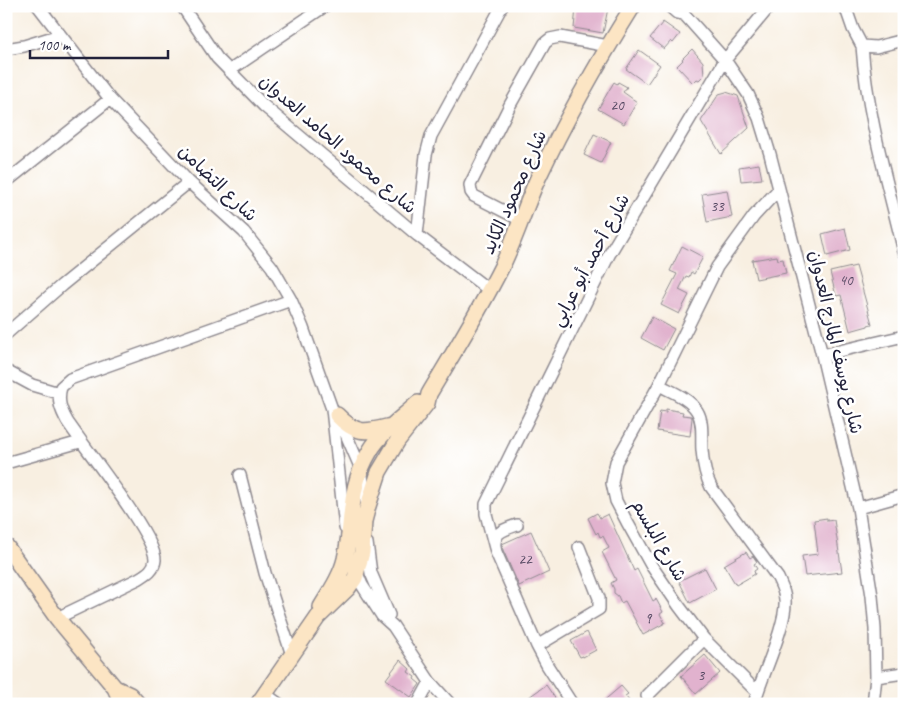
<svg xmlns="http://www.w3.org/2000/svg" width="910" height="710" viewBox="0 0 910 710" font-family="Caveat,'Playpen Sans Arabic',sans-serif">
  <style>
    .building { fill: #e1b2ce }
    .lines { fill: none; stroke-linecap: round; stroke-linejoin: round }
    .street-casing { stroke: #8d888e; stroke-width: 14 }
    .secondary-casing { stroke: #8d888e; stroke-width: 18 }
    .street { stroke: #fff; stroke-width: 11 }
    .secondary { stroke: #fce5c4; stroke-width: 15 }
    .labels { text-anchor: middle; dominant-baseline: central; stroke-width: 5; stroke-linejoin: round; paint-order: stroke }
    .number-label { font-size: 15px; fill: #524660 }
    .street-label { font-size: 18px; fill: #22223b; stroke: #fff }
  </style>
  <rect width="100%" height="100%" fill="#fff"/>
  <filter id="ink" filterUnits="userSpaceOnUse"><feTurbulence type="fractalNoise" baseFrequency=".02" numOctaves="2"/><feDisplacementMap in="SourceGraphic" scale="10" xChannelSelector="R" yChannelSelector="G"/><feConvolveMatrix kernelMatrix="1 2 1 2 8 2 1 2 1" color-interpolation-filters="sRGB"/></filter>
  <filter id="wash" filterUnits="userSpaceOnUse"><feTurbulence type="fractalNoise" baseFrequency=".0096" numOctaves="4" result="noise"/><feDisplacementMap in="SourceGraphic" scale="20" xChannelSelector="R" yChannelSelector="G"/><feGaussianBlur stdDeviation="1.12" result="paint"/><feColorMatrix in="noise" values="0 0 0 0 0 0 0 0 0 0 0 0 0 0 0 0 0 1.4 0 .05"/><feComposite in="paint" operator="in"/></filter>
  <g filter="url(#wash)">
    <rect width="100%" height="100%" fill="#f8efe1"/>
    <g id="blocks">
      <path class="building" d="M579,6L608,8L603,33L574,28L576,8L578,9Z
        M663,22L680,34L673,43L671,41L664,49L650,38Z
        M692,49L703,62L704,75L699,80L697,79L693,83L677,66L683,60L682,59Z
        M639,50L660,65L647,84L626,69Z
        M614,82L617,84L618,82L627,87L623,92L637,102L624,124L598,109Z
        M726,92L738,96L749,128L721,154L701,121L719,94Z
        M594,134L611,142L601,163L584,155Z
        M759,164L762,179L741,181L739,167Z
        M727,190L732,217L707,222L702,194Z
        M845,228L850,250L827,256L822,234Z
        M682,246L703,257L694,274L691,272L689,277L686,276L679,290L689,295L679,314L661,305L677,274L670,271Z
        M777,256L778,260L783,259L786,273L756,279L752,260Z
        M856,266L872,324L868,325V326L850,331L841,295L836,296L830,272Z
        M652,317L674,329L663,350L641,338Z
        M666,409L683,412L682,415L691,416L692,418L690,436L657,431L660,411L666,412Z
        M597,513L600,518L608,514L634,571L637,569L653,601L656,599L663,612L660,614L665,623L643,635L625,601L621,603L618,596L614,593V589L611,583L616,580L602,552L609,548L603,536L600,537L598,532L596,534L588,518Z
        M827,518V521L834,520L842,572L805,576L802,556L818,554L814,520Z
        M531,531L549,572L519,586L503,550L502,544Z
        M746,552L750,558L753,556L757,562L754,564L757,569L754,571L755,574L736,585L724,565Z
        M705,568L716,589L690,603L679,581Z
        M587,632L596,650L583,657V656L580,657L571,641Z
        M705,655L720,673L696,694L681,676Z
        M400,660L410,669L408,672L415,677L414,679L420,684L411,697L386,679Z
        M546,685L559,704H533L529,697Z
        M621,686L628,694L625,696L632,704H600Z"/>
    </g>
  </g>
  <g filter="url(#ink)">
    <use href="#blocks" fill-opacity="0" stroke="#8d888e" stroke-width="1"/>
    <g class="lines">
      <g class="street-casing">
        <path id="street" d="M38,6L110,99L189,182L244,232L272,267L291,300L303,328L332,409L345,528
          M182,6L217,58L264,106L417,235L489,290
          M669,6L677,13L684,14
          M682,6L684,14L725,60L748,94L759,118L770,154L822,355L858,508L872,596L875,629L876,677L873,704
          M845,6L853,29L862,46L876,47L904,40
          M862,46C867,116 888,184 904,252
          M6,49L24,46L60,35
          M229,71L325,6
          M6,182L110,99
          M521,220L474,196L471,192L470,185L510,105L545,43L550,39L560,37L608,46
          M417,235L426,155L431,136L502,6
          M6,334L62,285L189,182
          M822,355L904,336
          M6,371L32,385L59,393
          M659,385C672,392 689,398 697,411C704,422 701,438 702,450C703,463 705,475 711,487L778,578C781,585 785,592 785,600C787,625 761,677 754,704
          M339,418L361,469L367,507
          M6,463L80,442
          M240,475L265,573L292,655
          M858,508L904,495
          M517,525C502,530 491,533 496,552L537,646L547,665L572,704
          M367,543L371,573L389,615
          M495,548L486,514V504L609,255L725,60L770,6
          M355,568L362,585L382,616L393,626L430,682L450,704
          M57,618L138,579C146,574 154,570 155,560C156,536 83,446 67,421C61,410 57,401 61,387L70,379L291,300
          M537,646L599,609V598L579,547
          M876,677L904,673
          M757,692L704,639L679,606L651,565L627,522L616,501L612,483L616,462L659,385L717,267L754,216L779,189
          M265,694L279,704
          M647,696L704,639
          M418,704L430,682"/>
      </g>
      <g class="secondary-casing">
        <path id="secondary" d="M337,415C357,436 366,432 391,426
          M6,546L57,618L115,688L122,704
          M321,607C330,592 341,576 345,559C354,520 347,489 370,451C381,432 402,418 418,403
          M115,688L130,695L138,704
          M258,704L318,617L348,588L355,578L362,552L364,521L368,506L379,472L398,440L427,403L429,394C454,352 480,310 502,266C516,237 525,207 538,178C566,118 598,62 633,6"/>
      </g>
      <use href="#street" class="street"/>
      <use href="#secondary" class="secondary"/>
    </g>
  </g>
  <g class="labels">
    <g class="number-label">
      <text x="617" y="105">20</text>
      <text x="717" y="206">33</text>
      <text x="846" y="280">40</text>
      <text x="525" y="559">22</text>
      <text x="648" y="618">9</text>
      <text x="701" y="675">3</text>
    </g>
    <g class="street-label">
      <text transform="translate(338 144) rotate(41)">شارع محمود الحامد العدوان</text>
      <text transform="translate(218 183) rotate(44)">شارع التضامن</text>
      <text transform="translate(514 192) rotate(-66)">شارع محمود الكايد</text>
      <text transform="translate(590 260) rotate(-62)">شارع أحمد أبو عرابي</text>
      <text transform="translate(836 342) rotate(77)">شارع يوسف المارج العدوان</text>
      <text transform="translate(659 540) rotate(60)">شارع البلسم</text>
    </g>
  </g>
  <rect width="910" height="710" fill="none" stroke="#fff" stroke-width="25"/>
  <path d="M30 50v8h138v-8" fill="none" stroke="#22223b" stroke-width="2.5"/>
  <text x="38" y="50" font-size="15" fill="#22223b" stroke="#ffffff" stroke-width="4" paint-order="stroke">100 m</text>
</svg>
